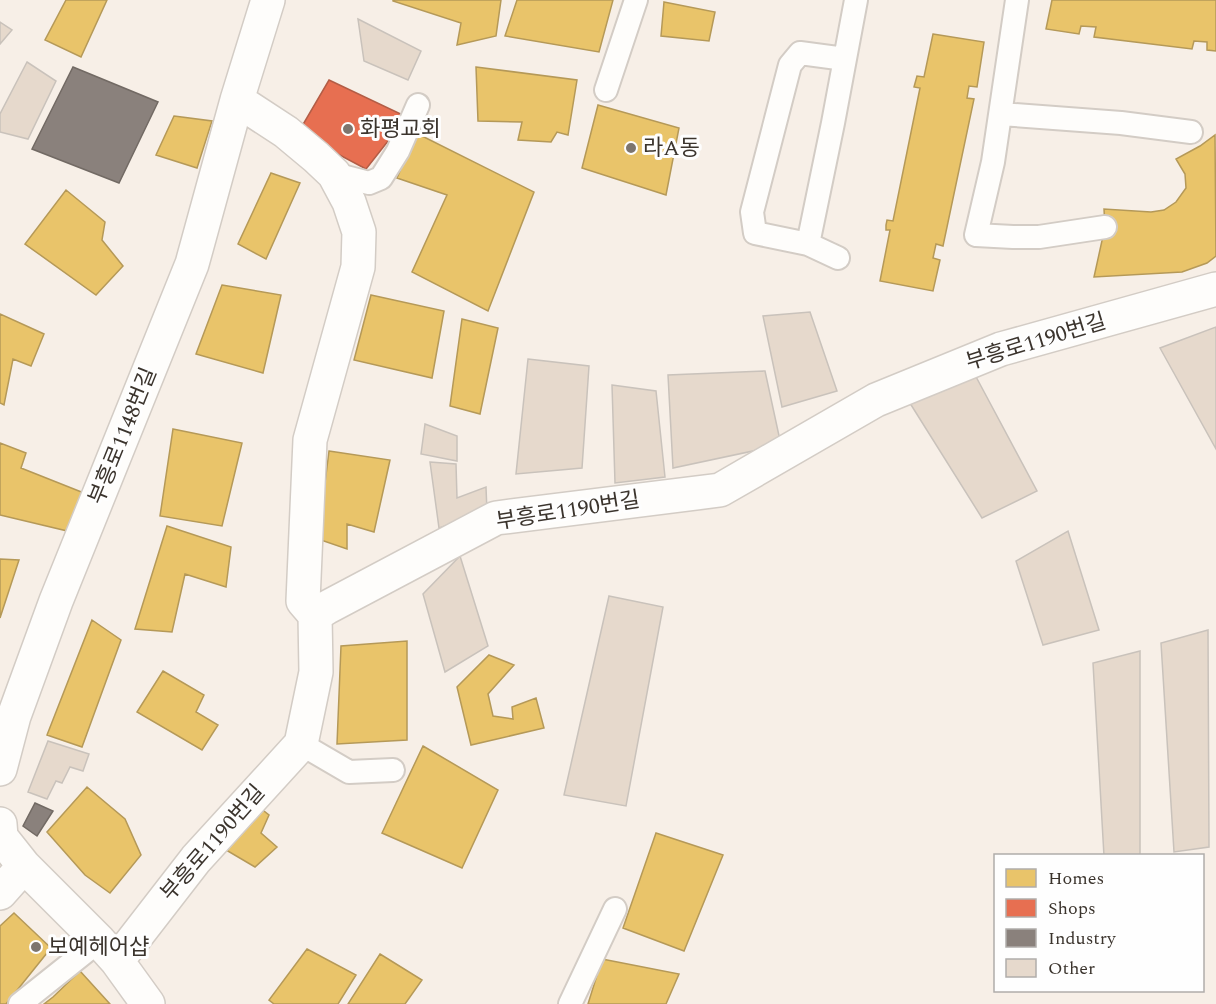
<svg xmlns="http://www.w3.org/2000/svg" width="1216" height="1004" viewBox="0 0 1216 1004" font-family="Spectral,'Noto Sans KR',serif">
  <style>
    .homes { fill: #e9c46a; stroke: #b59958; stroke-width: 1.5 }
    .shops { fill: #e76f51; stroke: #b35d46; stroke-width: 1.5 }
    .industry { fill: #8a817c; stroke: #726a64; stroke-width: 1.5 }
    .building { fill: #e6d9cc; stroke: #c9c2bb; stroke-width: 1.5 }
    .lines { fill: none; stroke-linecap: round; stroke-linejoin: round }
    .lane-casing { stroke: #d3ccc5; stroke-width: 26 }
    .street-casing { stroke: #d3ccc5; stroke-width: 36 }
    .lane { stroke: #fefdfb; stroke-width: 22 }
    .street { stroke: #fefdfb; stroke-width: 33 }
    .poi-dot { fill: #7d756e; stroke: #fefefe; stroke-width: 2 }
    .labels { text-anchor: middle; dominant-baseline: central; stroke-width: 6; stroke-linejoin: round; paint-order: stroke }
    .poi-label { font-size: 22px; fill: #3b342d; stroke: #fefefe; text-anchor: start }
    .street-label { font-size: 22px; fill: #3b342d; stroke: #fefefe }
  </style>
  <rect width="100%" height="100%" fill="#f7efe7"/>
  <path class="homes" d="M66,0H107L81,57L45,40Z
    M393,0H501L496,36L457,45L461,23L393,1Z
    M517,0H613L599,52L505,36Z
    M1052,0H1216V51L1207,50V42L1194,41L1192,49L1094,37L1096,27L1081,26L1079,34L1046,29Z
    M664,2L715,12L709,41L661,36Z
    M933,34L984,42L977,87L969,86L967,98L974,99L943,246L936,244L933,258L940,260L933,291L880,281L890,230H886V225L887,220L893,221L920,88L914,87L917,76L924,77Z
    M476,67L577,80L568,135L557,132L551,142L518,140L522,122L478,121Z
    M598,105L679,128L666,195L582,168Z
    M174,116L212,121L197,168L156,155Z
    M416,133L534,192L488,311L412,272L447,195L397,178Z
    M1215,135L1216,256L1207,263L1182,272L1094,277L1105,227L1104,209L1151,212L1164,210L1176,202L1186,188L1185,174L1176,159L1200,146Z
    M271,173L300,183L266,259L238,244Z
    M66,190L105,222L102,240L123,266L96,295L25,244Z
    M222,285L281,295L263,373L196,354Z
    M371,295L444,311L432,378L354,360Z
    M0,314L44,334L31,366L13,359L4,405L0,403Z
    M462,319L498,328L480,414L450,406Z
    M173,429L242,443L222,526L160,516Z
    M0,443L26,453L21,468L89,495L80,534L0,515Z
    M329,451L390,460L374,532L347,524V549L318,539Z
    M167,526L231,547L226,587L185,574L172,632L135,629Z
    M0,559L19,560L0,618Z
    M92,620L121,640L82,747L47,735Z
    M407,641V740L337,744L341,646Z
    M489,655L514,665L488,694L493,716L513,719L512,707L536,698L544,728L471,745L457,687Z
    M163,671L204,695L196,712L218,725L202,750L137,712Z
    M423,746L498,790L462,868L382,833Z
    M87,787L125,819L141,855L110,893L85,875L47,832Z
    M255,804L269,815L261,833L277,847L255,867L221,847Z
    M656,833L723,855L684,951L623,928Z
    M14,913L51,948L6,1004H0V926Z
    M307,949L356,975L338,1004H274L269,1000Z
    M380,954L422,980L405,1004H348Z
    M602,959L679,974L666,1004H588Z
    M80,971L110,1004H44L53,997Z"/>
  <path class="shops" d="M329,80L407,117L366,169L298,133Z"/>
  <path class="industry" d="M73,67L158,102L119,183L32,149Z
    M35,803L53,811L37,836L23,826Z"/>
  <path class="building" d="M358,19L421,51L408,80L364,61Z
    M0,22L12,30L0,44Z
    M27,62L56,81L28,139L0,132V114Z
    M810,312L837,391L782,407L763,316Z
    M1216,327V449L1160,348Z
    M528,359L589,366L582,468L516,474Z
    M765,371L781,445L673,468L668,375Z
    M974,373L1037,491L982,518L908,400Z
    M612,385L656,391L665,477L615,483Z
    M425,424L457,436V461L421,454Z
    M430,462L456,464L457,498L486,487L487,512L439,528Z
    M1068,531L1099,630L1043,645L1016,561Z
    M460,556L488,646L445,672L423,594Z
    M609,596L663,607L626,806L564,795Z
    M1208,630L1209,847L1174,852L1161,643Z
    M1140,651V856H1104L1093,663Z
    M48,741L89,754L83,771L70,767L62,783L56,781L47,799L28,792Z"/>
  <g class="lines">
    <g class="lane-casing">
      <path id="lane" d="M1017,0L993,162L976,235L1013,237H1039L1105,227
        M606,90L636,0
        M1001,114L1121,123L1191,132
        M334,174L369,183L381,178L398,151L418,105
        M808,244L833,123L856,0
        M838,258L808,244L755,233L752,212L790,65L800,53L845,59
        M301,744L349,772L393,770
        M20,1004L99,941
        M570,1004L615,909"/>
    </g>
    <g class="street-casing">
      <path id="street" d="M237,100L286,132L316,157L334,174L349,202L359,232L358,267L310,440L303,601L315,615
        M315,615L326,608L496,518L720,490L876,400L1001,349L1216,289
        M0,769L14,716L56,601L192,264L237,100L268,0
        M0,824L1,837L24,866L99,941L117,961L148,1004
        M0,893L24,866
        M117,961L196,859L301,744L316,672L315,615"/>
    </g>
    <use href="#lane" class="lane"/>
    <use href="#street" class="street"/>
  </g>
  <g class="poi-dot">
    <circle cx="348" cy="129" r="6"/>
    <circle cx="631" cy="148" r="6"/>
    <circle cx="36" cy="947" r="6"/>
  </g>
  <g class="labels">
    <g class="poi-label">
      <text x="360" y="129">화평교회</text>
      <text x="643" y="148">라A동</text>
      <text x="48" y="947">보예헤어샵</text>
    </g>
    <g class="street-label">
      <text transform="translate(1036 342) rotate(-17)">부흥로1190번길</text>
      <text transform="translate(123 436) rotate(-68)">부흥로1148번길</text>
      <text transform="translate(568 511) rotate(-9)">부흥로1190번길</text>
      <text transform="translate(213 843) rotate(-49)">부흥로1190번길</text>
    </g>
  </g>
  <rect x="994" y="854" width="210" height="138" fill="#fefefe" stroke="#b0adaa" stroke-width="1.5"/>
  <rect x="1006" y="869" width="30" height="18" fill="#e9c46a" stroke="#b0adaa" stroke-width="1.5"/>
  <text x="1048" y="884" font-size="18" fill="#3b342d">Homes</text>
  <rect x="1006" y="899" width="30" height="18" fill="#e76f51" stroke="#b0adaa" stroke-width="1.5"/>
  <text x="1048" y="914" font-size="18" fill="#3b342d">Shops</text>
  <rect x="1006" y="929" width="30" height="18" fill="#8a817c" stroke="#b0adaa" stroke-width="1.5"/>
  <text x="1048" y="944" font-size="18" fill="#3b342d">Industry</text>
  <rect x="1006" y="959" width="30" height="18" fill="#e6d9cc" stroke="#b0adaa" stroke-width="1.5"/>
  <text x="1048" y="974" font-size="18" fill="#3b342d">Other</text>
</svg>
